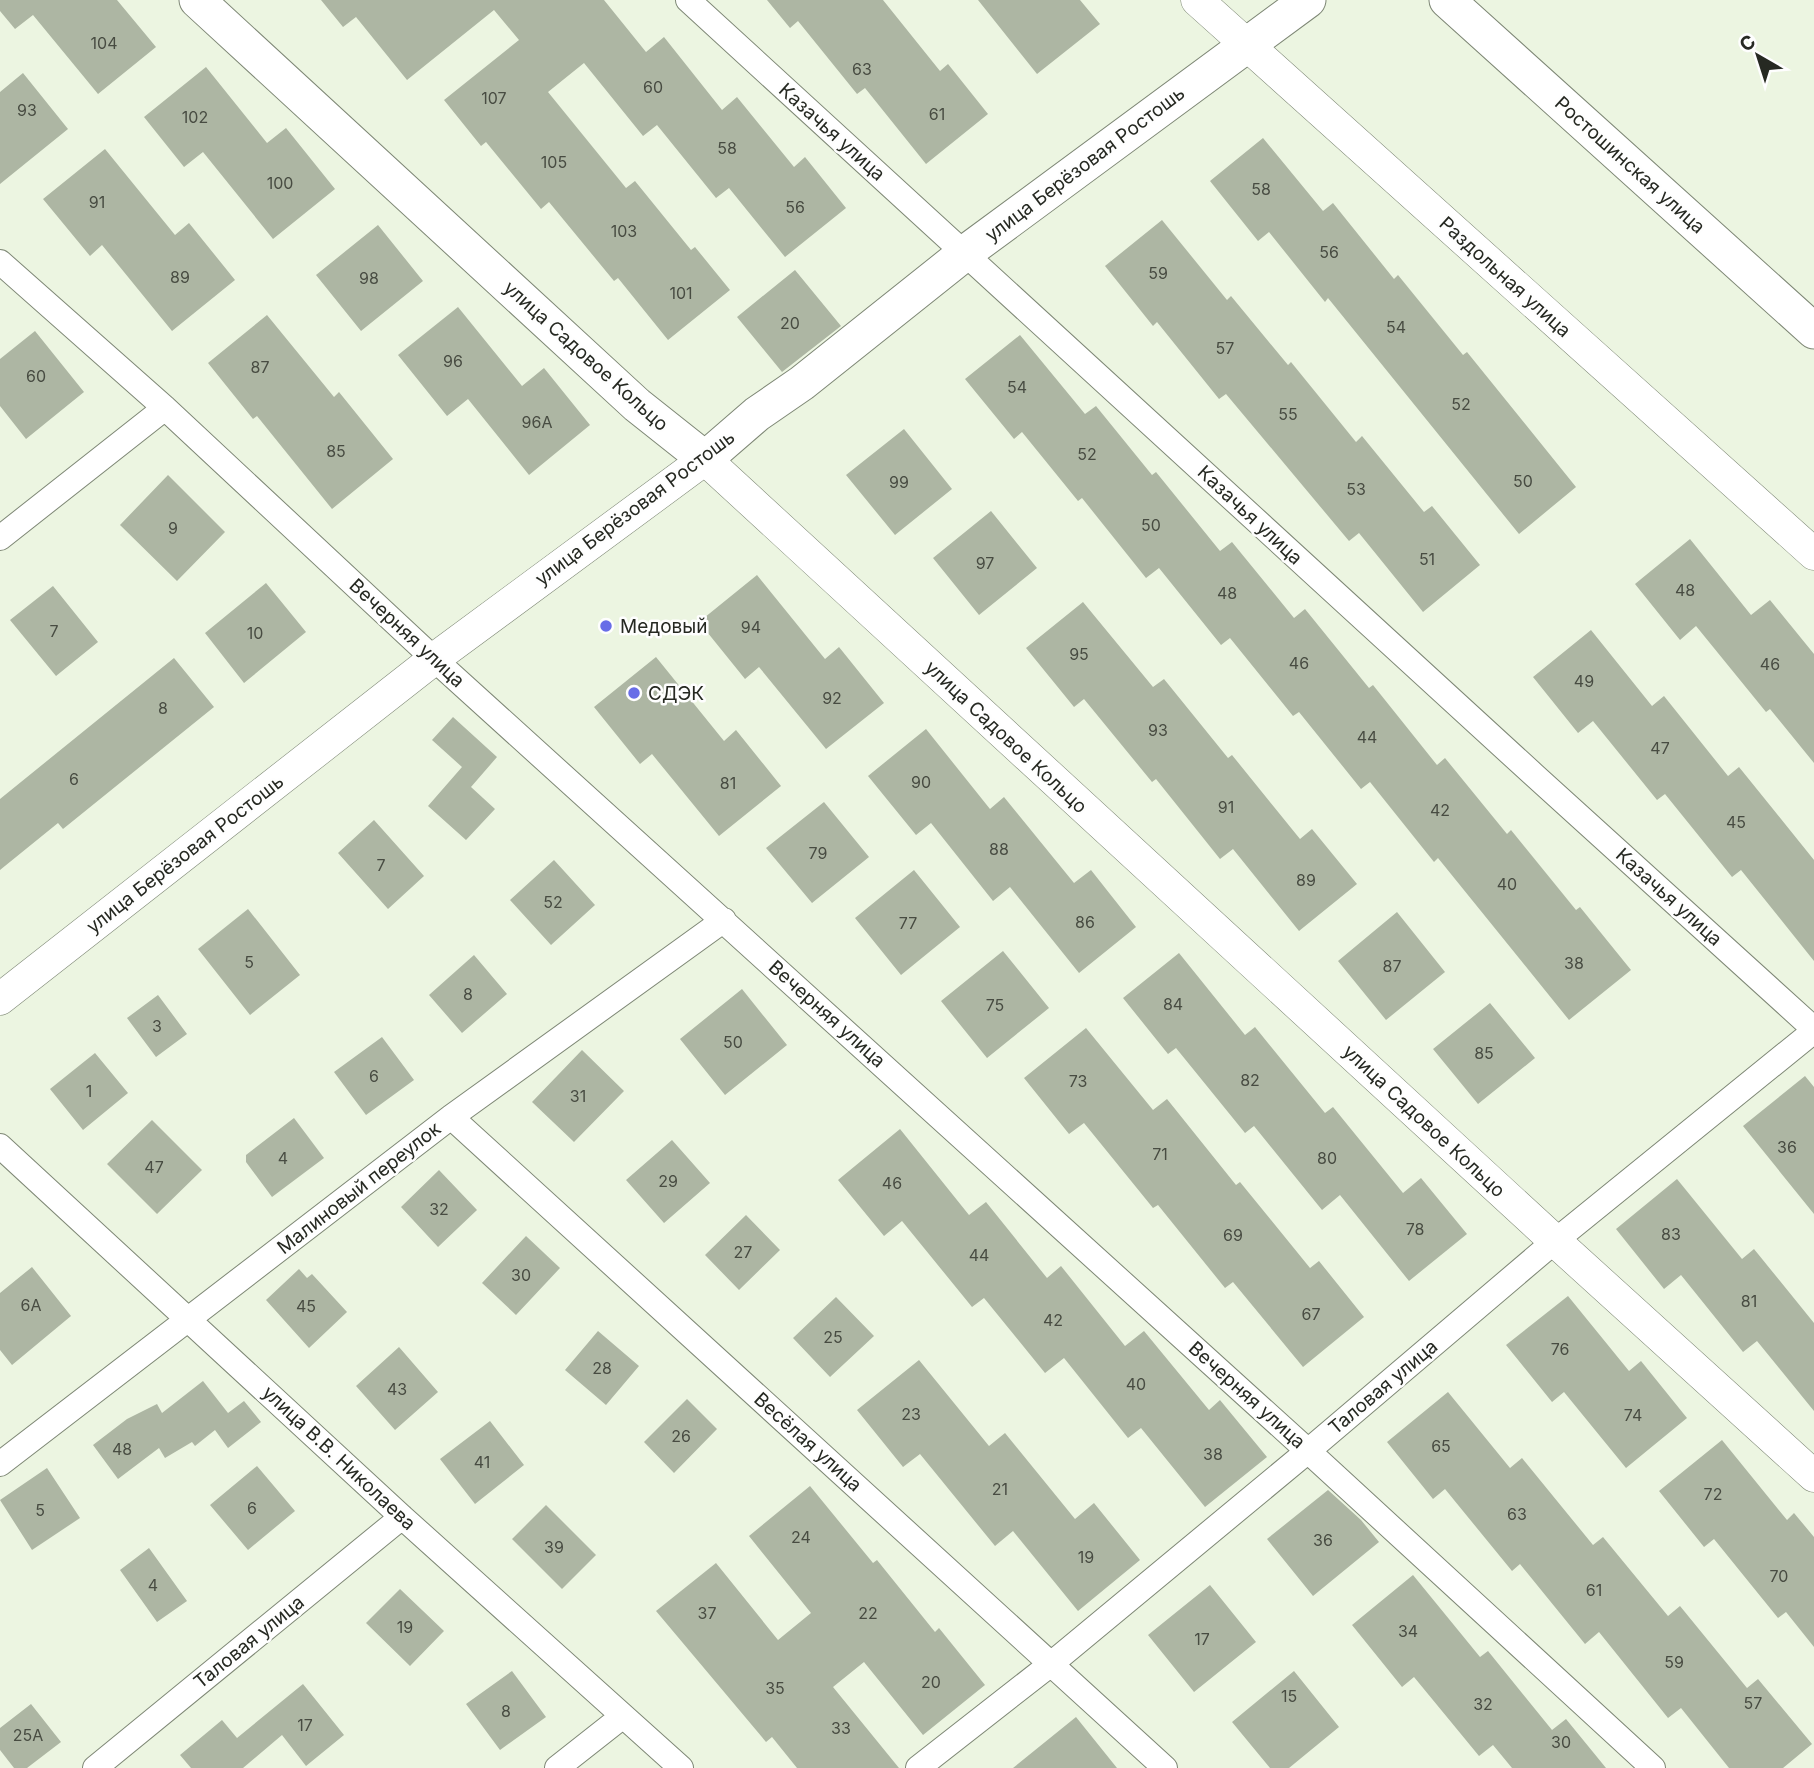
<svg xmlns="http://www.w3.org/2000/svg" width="1814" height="1768" viewBox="0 0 1814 1768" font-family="Inter,sans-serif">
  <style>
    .building { fill: #adb6a3 }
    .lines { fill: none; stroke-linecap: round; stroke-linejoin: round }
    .minor-casing { stroke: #7e8775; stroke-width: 26 }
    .tertiary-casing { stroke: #7e8775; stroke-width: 33 }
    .secondary-casing { stroke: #7e8775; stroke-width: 37 }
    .minor { stroke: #fff; stroke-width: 24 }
    .tertiary { stroke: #fff; stroke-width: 32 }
    .secondary { stroke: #fff; stroke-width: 35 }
    .poi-dot { fill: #686de7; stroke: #fefefe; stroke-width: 2.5 }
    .labels { text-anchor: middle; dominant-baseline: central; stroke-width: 5; stroke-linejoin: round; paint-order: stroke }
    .number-label { font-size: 16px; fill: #484c42 }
    .street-label { font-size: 19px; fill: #262922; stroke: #fefefe }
    .poi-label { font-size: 19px; fill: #262922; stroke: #fefefe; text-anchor: start }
  </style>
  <rect width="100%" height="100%" fill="#ecf5e1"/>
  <path class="building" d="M0,0H117L156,47L98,94L33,15L15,29L0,11Z
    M321,0H604L646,52L664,37L722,110L737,97L794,167L805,157L846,208L785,257L729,188L716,198L657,125L643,136L584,63L548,92L626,188L635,181L691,250L695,247L730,290L668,340L618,278L614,281L549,202L541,209L486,142L481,146L444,100L519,40L494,10L407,80L356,17L343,27Z
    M767,0H883L940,71L948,64L988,114L926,164L865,88L857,94L798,21L790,28Z
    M978,0H1080L1100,24L1037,74Z
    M206,67L267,143L286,128L335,189L273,239L203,152L184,167L144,117Z
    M23,73L68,129L0,184V92Z
    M1263,138L1323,211L1333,203L1394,279L1398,275L1463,355L1467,352L1576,487L1519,534L1328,298L1325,302L1269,232L1258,241L1210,181Z
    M105,149L175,235L189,223L235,280L172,331L102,245L90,256L43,199Z
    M1162,220L1227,300L1231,296L1288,365L1291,362L1356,442L1362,436L1424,512L1432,506L1480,565L1423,612L1359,533L1349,541L1226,394L1219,399L1157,322L1153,326L1105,266Z
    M378,225L423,281L361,331L316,275Z
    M795,270L841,326L782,372L737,317Z
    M458,307L522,386L544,368L590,425L529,475L468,399L447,416L398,355Z
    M267,315L334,397L339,392L393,459L332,509L257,416L253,419L208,363Z
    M35,331L84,392L26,439L0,406V359Z
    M1020,335L1085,414L1096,406L1152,475L1156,472L1220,551L1232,542L1294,618L1305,609L1369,688L1373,685L1437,765L1445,758L1507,834L1511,830L1576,910L1580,907L1631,970L1569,1020L1438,858L1434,862L1370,782L1361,789L1299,712L1293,716L1230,638L1221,645L1159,568L1146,578L1082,498L1078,501L1022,432L1014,439L965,379Z
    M904,429L952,489L895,535L846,475Z
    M168,475L225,532L177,581L120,525Z
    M991,511L1037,568L979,615L933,558Z
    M1690,539L1751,615L1770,600L1814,654V763L1770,709L1766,712L1696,626L1680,640L1635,584Z
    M757,575L825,659L839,647L884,703L826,749L759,667L745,679L699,622Z
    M266,583L306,632L244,683L205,633Z
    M53,586L98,642L56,676L10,620Z
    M1083,602L1153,687L1164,679L1228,758L1232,755L1300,839L1312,829L1357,884L1299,931L1233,849L1220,859L1156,779L1152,782L1084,699L1074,707L1026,648Z
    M1591,630L1652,706L1664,696L1728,776L1739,767L1814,860V961L1741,870L1732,877L1665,794L1657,800L1593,721L1578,733L1533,677Z
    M656,657L724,741L736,730L781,786L719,836L652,754L640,764L594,707Z
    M174,658L214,707L63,829L58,823L0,870V799Z
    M453,717L497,757L471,787L495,809L466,840L428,806L462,767L432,740Z
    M926,729L990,809L1004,797L1074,883L1091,870L1136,927L1079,973L1010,887L993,901L931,823L916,835L868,776Z
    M824,802L869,857L812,903L766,848Z
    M374,820L424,876L388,909L338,853Z
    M554,860L595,905L551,945L510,900Z
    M914,870L960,927L901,975L855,918Z
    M248,909L300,975L250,1015L198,949Z
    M1397,912L1445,972L1386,1020L1338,961Z
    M1003,951L1049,1008L987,1058L941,1001Z
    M1179,953L1245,1035L1255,1027L1325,1113L1333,1107L1403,1193L1421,1178L1467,1234L1409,1281L1340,1195L1322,1210L1254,1126L1245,1133L1176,1048L1168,1054L1123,998Z
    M474,955L507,994L462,1033L429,995Z
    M742,989L787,1045L725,1095L680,1039Z
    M158,995L187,1034L156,1057L127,1018Z
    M1490,1003L1535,1058L1478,1104L1433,1049Z
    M1086,1028L1153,1110L1167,1099L1236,1185L1240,1182L1310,1268L1319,1261L1364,1317L1303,1367L1233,1282L1225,1288L1158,1205L1153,1208L1084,1123L1069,1134L1024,1078Z
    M382,1037L414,1080L366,1115L334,1072Z
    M582,1050L624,1091L574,1142L532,1102Z
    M95,1053L128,1093L83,1130L50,1089Z
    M1805,1076L1814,1087V1214L1743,1126Z
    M294,1118L324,1158L272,1197L246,1162V1155Z
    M152,1120L202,1170L157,1214L107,1164Z
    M900,1129L969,1215L986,1202L1047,1278L1061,1266L1125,1346L1144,1331L1209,1410L1220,1400L1267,1457L1205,1507L1141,1428L1128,1438L1064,1358L1045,1373L984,1298L972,1307L902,1221L884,1236L838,1180Z
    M672,1140L710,1183L664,1223L626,1180Z
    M439,1170L477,1210L438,1247L401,1207Z
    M1677,1179L1742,1259L1754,1249L1814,1323V1411L1757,1341L1743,1352L1681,1275L1664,1289L1616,1229Z
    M746,1215L780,1250L739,1290L705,1255Z
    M526,1236L560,1268L516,1315L482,1283Z
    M32,1267L71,1316L12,1365L0,1350V1293Z
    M299,1269L307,1278L312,1274L347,1312L309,1348L266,1300Z
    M1568,1296L1629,1371L1641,1361L1687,1418L1626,1468L1564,1392L1552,1402L1506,1345Z
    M836,1297L874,1336L830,1377L793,1338Z
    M598,1331L639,1366L606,1405L565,1370Z
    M399,1347L438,1392L395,1430L356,1386Z
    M919,1360L989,1446L1005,1433L1075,1519L1094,1503L1140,1560L1078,1611L1013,1531L995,1546L920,1454L903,1467L857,1410Z
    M203,1381L228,1413L244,1401L261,1422L228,1448L215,1430L195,1446L192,1442L165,1458L159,1448L118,1479L93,1445L127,1419L157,1404L162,1413Z
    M1448,1392L1510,1468L1522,1458L1593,1545L1603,1537L1668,1616L1680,1606L1747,1688L1758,1679L1812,1744L1783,1768H1729L1681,1708L1668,1718L1599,1632L1585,1644L1520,1564L1512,1571L1445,1489L1433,1499L1387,1442Z
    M687,1399L717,1429L674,1473L644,1442Z
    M490,1421L524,1465L475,1504L440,1459Z
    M1722,1440L1787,1520L1794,1513L1814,1537V1647L1786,1612L1778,1618L1714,1539L1704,1547L1659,1491Z
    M257,1466L295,1511L248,1550L210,1505Z
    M47,1468L80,1518L32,1550L0,1500Z
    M810,1486L873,1563L877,1560L935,1632L939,1628L985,1685L923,1735L864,1662L833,1687L899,1768H797L772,1737L766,1742L656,1611L716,1563L778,1640L811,1613L749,1536Z
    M1328,1490L1361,1520L1379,1542L1313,1596L1267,1539Z
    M546,1505L596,1555L562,1589L512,1539Z
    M149,1548L187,1601L157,1622L120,1570Z
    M1413,1575L1480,1657L1488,1651L1552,1730L1566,1719L1606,1768H1512L1493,1745L1479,1756L1414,1677L1402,1687L1352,1625Z
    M1210,1585L1256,1642L1194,1692L1148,1635Z
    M400,1589L444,1631L410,1666L366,1623Z
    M512,1671L546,1717L500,1750L466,1704Z
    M1294,1671L1339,1727L1289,1768H1270L1232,1722Z
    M303,1684L344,1735L306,1766L282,1735L243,1768H191L180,1755L222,1720L237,1738Z
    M31,1704L61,1742L27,1768H14L0,1750V1728Z
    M1076,1717L1117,1768H1013Z"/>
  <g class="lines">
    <g class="minor-casing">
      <path id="minor" d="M688,0L1534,775L1814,1029
        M0,262L165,408L434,659L1308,1451L1653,1768
        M0,538L165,408
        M451,1117L1165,1768
        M0,1146L402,1517L681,1768
        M0,1464L451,1117L724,920
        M95,1768L402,1517
        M557,1768L623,1716
        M918,1768L1051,1664L1308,1451L1555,1241L1814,1031"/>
    </g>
    <g class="tertiary-casing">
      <path id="tertiary" d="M1197,0L1814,554
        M0,999L434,659L705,459L1555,1241L1814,1476"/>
    </g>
    <g class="secondary-casing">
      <path id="secondary" d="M197,0L637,405L705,459L757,414L802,383L965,253L1308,0
        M1447,0L1814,331"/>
    </g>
    <use href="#minor" class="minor"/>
    <use href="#tertiary" class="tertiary"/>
    <use href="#secondary" class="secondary"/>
  </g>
  <g class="poi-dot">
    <circle cx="606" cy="626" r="7"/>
    <circle cx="634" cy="693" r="7"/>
  </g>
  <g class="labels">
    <g class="number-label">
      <text x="104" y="43">104</text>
      <text x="862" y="69">63</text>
      <text x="653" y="87">60</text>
      <text x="494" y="98">107</text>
      <text x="27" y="110">93</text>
      <text x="937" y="114">61</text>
      <text x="195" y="117">102</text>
      <text x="727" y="148">58</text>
      <text x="554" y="162">105</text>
      <text x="280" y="183">100</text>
      <text x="1261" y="189">58</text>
      <text x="97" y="202">91</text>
      <text x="795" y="207">56</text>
      <text x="624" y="231">103</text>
      <text x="1329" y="252">56</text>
      <text x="1158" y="273">59</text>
      <text x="180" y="277">89</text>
      <text x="369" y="278">98</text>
      <text x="681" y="293">101</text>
      <text x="790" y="323">20</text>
      <text x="1396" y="327">54</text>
      <text x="1225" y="348">57</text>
      <text x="453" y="361">96</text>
      <text x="260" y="367">87</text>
      <text x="36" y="376">60</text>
      <text x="1017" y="387">54</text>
      <text x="1461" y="404">52</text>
      <text x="1288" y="414">55</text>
      <text x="537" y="422">96А</text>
      <text x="336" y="451">85</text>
      <text x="1087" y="454">52</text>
      <text x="1523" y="481">50</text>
      <text x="899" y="482">99</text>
      <text x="1356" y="489">53</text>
      <text x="1151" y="525">50</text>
      <text x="173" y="528">9</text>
      <text x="1427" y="559">51</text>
      <text x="985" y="563">97</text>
      <text x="1685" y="590">48</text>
      <text x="1227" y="593">48</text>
      <text x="751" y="627">94</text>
      <text x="54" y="631">7</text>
      <text x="255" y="633">10</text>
      <text x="1079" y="654">95</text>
      <text x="1299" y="663">46</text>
      <text x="1770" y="664">46</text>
      <text x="1584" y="681">49</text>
      <text x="832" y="698">92</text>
      <text x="163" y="708">8</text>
      <text x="1158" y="730">93</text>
      <text x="1367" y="737">44</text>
      <text x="1660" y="748">47</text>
      <text x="74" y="779">6</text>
      <text x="921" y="782">90</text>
      <text x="728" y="783">81</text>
      <text x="1226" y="807">91</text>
      <text x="1440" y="810">42</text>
      <text x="1736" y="822">45</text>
      <text x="999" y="849">88</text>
      <text x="818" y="853">79</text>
      <text x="381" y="865">7</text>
      <text x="1306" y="880">89</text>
      <text x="1507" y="884">40</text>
      <text x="553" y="902">52</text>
      <text x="1085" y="922">86</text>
      <text x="908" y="923">77</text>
      <text x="249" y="962">5</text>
      <text x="1574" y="963">38</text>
      <text x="1392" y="966">87</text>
      <text x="468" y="994">8</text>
      <text x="1173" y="1004">84</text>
      <text x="995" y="1005">75</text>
      <text x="157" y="1026">3</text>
      <text x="733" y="1042">50</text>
      <text x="1484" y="1053">85</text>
      <text x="374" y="1076">6</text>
      <text x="1250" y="1080">82</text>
      <text x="1078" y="1081">73</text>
      <text x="89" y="1091">1</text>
      <text x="578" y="1096">31</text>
      <text x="1787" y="1147">36</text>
      <text x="1160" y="1154">71</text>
      <text x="283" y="1158">4</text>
      <text x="1327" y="1158">80</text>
      <text x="154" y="1167">47</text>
      <text x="668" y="1181">29</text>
      <text x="892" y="1183">46</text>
      <text x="439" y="1209">32</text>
      <text x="1415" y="1229">78</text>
      <text x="1671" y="1234">83</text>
      <text x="1233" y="1235">69</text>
      <text x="743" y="1252">27</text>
      <text x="979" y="1255">44</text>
      <text x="521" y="1275">30</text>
      <text x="1749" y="1301">81</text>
      <text x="31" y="1305">6А</text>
      <text x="306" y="1306">45</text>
      <text x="1311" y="1314">67</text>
      <text x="1053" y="1320">42</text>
      <text x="833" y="1337">25</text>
      <text x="1560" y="1349">76</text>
      <text x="602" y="1368">28</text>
      <text x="1136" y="1384">40</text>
      <text x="397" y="1389">43</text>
      <text x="911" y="1414">23</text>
      <text x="1633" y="1415">74</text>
      <text x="681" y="1436">26</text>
      <text x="1441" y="1446">65</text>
      <text x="122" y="1449">48</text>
      <text x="1213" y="1454">38</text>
      <text x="482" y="1462">41</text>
      <text x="1000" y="1489">21</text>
      <text x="1713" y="1494">72</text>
      <text x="252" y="1508">6</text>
      <text x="40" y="1510">5</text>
      <text x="1517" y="1514">63</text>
      <text x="801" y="1537">24</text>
      <text x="1323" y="1540">36</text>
      <text x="554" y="1547">39</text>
      <text x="1086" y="1557">19</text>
      <text x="1779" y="1576">70</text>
      <text x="153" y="1585">4</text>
      <text x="1594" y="1590">61</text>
      <text x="707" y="1613">37</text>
      <text x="868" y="1613">22</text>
      <text x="405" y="1627">19</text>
      <text x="1408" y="1631">34</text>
      <text x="1202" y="1639">17</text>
      <text x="1674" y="1662">59</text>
      <text x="931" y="1682">20</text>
      <text x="775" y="1688">35</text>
      <text x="1289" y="1696">15</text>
      <text x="1753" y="1703">57</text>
      <text x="1483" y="1704">32</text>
      <text x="506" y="1711">8</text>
      <text x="305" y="1725">17</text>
      <text x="841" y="1728">33</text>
      <text x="28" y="1735">25А</text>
      <text x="1561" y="1742">30</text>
    </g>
    <g class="street-label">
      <text transform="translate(832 132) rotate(42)">Казачья улица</text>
      <text transform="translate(1085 164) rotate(-37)">улица Берёзовая Ростошь</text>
      <text transform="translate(1630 165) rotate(42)">Ростошинская улица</text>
      <text transform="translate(1505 277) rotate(42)">Раздольная улица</text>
      <text transform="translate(586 356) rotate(42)">улица Садовое Кольцо</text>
      <text transform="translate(635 508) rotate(-37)">улица Берёзовая Ростошь</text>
      <text transform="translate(1250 515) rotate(43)">Казачья улица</text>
      <text transform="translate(407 633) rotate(43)">Вечерняя улица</text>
      <text transform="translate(1006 737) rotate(43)">улица Садовое Кольцо</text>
      <text transform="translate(185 854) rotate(-38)">улица Берёзовая Ростошь</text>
      <text transform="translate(1669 897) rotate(42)">Казачья улица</text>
      <text transform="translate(827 1014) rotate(42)">Вечерняя улица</text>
      <text transform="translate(1424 1121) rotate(43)">улица Садовое Кольцо</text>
      <text transform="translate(359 1188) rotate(-38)">Малиновый переулок</text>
      <text transform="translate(1383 1387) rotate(-40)">Таловая улица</text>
      <text transform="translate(1247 1395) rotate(42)">Вечерняя улица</text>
      <text transform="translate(808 1442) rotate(42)">Весёлая улица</text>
      <text transform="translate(339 1458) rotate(43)">улица В.В. Николаева</text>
      <text transform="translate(249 1642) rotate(-39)">Таловая улица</text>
    </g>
    <g class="poi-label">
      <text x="620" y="626">Медовый</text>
      <text x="648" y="693">СДЭК</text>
    </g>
  </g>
  <g transform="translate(1758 56) rotate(321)" stroke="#fefefe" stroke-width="5" paint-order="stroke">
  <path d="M0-5L12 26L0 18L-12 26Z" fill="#262922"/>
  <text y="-10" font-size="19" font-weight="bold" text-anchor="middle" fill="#262922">С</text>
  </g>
</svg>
